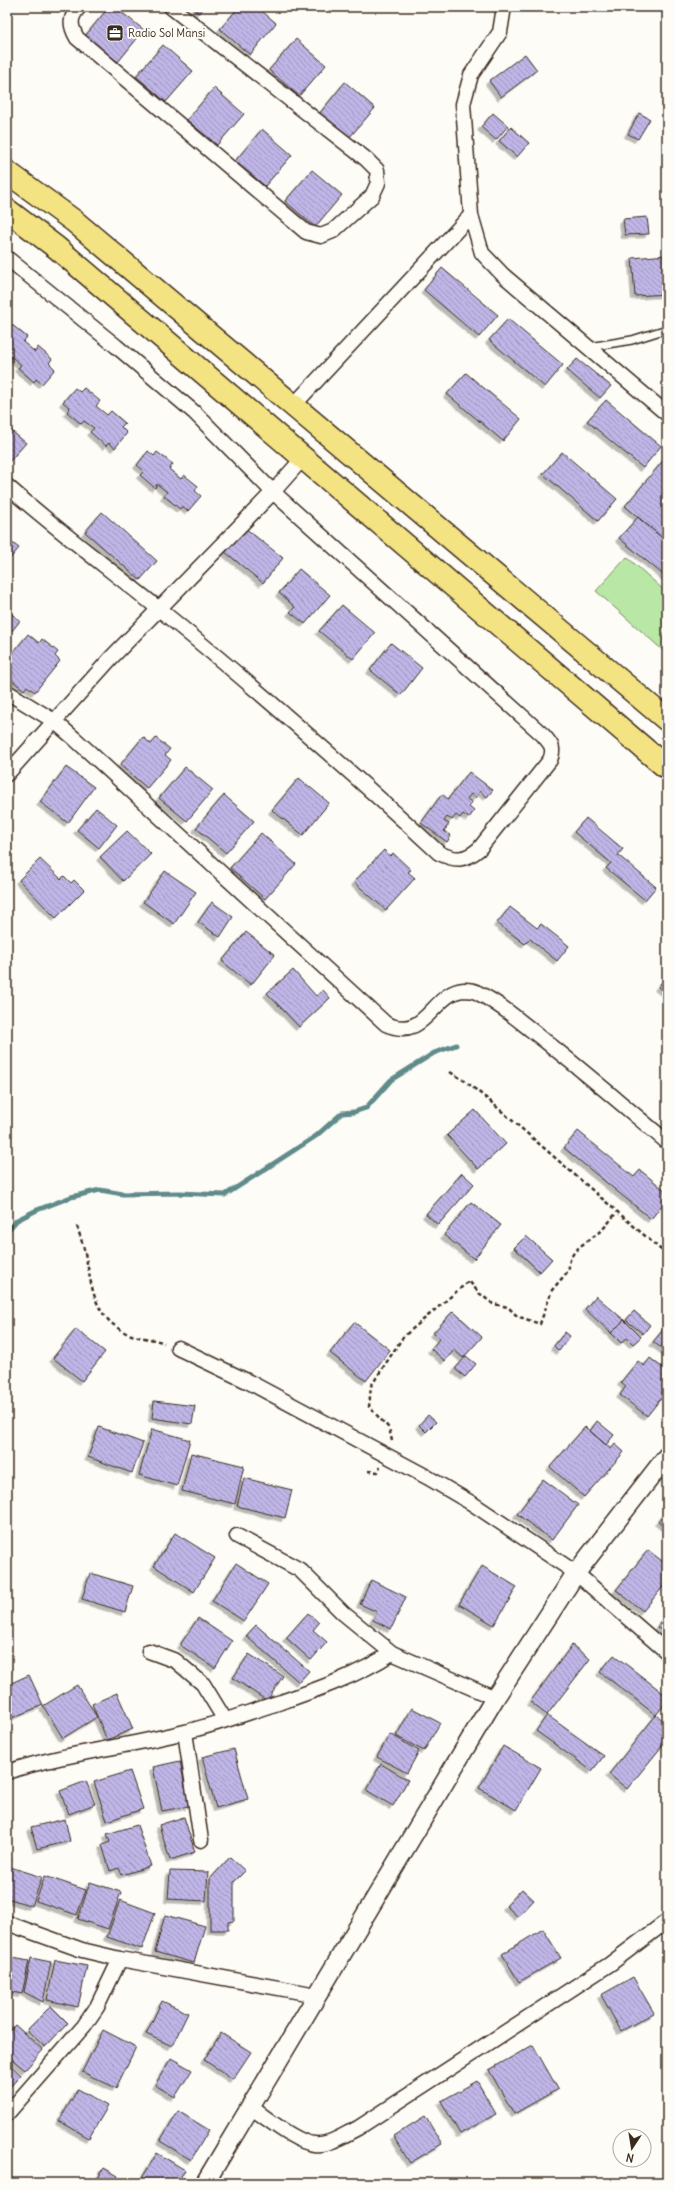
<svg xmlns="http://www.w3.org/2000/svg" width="674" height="2190" viewBox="0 0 674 2190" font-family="Delius,sans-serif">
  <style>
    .green { fill: #b9e7a6; stroke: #7a8862 }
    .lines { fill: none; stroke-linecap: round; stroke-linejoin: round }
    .stream { stroke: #618b8a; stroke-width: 5 }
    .building { fill: url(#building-back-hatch); stroke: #3b2a1e; filter: url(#shadow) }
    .service-casing { stroke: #3b2a1e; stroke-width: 10 }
    .minor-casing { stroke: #3b2a1e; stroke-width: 17 }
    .tertiary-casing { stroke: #3b2a1e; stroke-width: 21 }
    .primary-casing { stroke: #3b2a1e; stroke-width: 25 }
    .path { stroke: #3b2a1e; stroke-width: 2.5; stroke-dasharray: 4 3; stroke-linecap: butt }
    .service { stroke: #fdfcf7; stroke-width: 7 }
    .minor { stroke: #fdfcf7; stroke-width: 14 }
    .tertiary { stroke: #fdfcf7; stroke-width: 18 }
    .primary { stroke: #f4e382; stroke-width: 22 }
    .labels { text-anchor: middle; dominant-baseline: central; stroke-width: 4; stroke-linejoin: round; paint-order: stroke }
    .poi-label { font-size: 11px; fill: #3b2a1e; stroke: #fdfcf7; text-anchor: start }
  </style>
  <defs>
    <pattern id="building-back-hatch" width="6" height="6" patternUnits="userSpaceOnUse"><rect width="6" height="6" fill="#bfb6e7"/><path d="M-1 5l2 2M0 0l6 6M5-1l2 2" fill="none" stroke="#9c94bb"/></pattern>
    <filter id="shadow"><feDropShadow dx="-3.5" dy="3.5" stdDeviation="0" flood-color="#0004"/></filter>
  </defs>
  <rect width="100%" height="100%" fill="#fdfcf7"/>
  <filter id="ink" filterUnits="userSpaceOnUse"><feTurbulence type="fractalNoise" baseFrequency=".025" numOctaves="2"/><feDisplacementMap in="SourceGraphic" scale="8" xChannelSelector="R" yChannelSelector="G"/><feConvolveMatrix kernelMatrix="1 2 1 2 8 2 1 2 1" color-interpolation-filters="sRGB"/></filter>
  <g filter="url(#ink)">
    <path class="green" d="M627,557L667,593V654L596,591Z"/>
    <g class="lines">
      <path class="stream" d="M7,1231L17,1220L37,1210L71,1197L100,1190L123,1194L179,1193L225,1195L316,1136L342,1113L354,1112L366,1108L391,1080L434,1053L456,1045"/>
    </g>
    <path class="building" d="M109,7H115L144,30L118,62L85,36Z
      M191,7H204L199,13Z
      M239,7H257L276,23L250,55L220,29Z
      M296,39L326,65L299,96L269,70Z
      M163,45L193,71L166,102L136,76Z
      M525,54L537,70L501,97L489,81Z
      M345,82L375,108L348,139L319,114Z
      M214,88L244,114L217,145L187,120Z
      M493,113L508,126L496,140L481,127Z
      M639,113L650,119L638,139L628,134Z
      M511,127L529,143L517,157L499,141Z
      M262,129L292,155L265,186L235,161Z
      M312,170L342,195L315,227L285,201Z
      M647,217L649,234L625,235L623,219Z
      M667,255V294L635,296L632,258Z
      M442,268L498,315L479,337L424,290Z
      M508,319L563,365L545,387L489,340Z
      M11,324L27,337L23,342L35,352L38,347L52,359L49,363L55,369L42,384L36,379L34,382L18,368L21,365L12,357L9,360L7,359V328Z
      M577,359L611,386L600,398L567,370Z
      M466,373L521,419L503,441L447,394Z
      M75,388L80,392L84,388L100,401L96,406L107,415L111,411L125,423L121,427L127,433L115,448L109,443L106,446L90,432L94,428L84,421L81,424L67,412L70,408L63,402Z
      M606,400L661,446L643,468L587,421Z
      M7,427L26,443L7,464Z
      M148,451L154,456L157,452L173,464L169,469L181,479L184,475L198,486L195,491L201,496L188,511L182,506L180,509L164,496L167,492L157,484L155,488L140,475L144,471L137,465Z
      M562,452L617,499L598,521L543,474Z
      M667,456V542L625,506Z
      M102,512L157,561L140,580L85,532Z
      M638,517L667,542V578L619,538Z
      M245,528L283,558L263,583L225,552Z
      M7,539L19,548L7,562Z
      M299,569L330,595L305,624L290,612L295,607L279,593Z
      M342,605L375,633L353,659L319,631Z
      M7,610L20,621L7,637Z
      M28,634L39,643L42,639L58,652L55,656L60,661L35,692L27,686L24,690L9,678L13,672L7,667V660Z
      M391,643L422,668L401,695L370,670Z
      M143,737L151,744L156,738L170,749L165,755L171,760L147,788L120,765Z
      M66,767L94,787L68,823L40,802Z
      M185,767L213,790L187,821L159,798Z
      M469,772L493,790L487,797L480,791L476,798L471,794L467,799L472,802L469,807L474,811L469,818L463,814L460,818L456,815L452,820L447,817L444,821L449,824L444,831L451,836L447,842L421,823L442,794L448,799Z
      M299,778L329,803L303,835L272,810Z
      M224,795L254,821L226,853L196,828Z
      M96,808L117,825L99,848L77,830Z
      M586,818L623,849L618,855L656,887L645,900L606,868L611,863L574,832Z
      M127,831L151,854L123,881L100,857Z
      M261,833L296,864L265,899L230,868Z
      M384,850L390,856L393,853L411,870L408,872L415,878L386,910L354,882Z
      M40,859L61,879L64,876L71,883L74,880L84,890L56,918L19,880Z
      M165,871L196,892L174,924L143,902Z
      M212,902L233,917L220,937L198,922Z
      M510,907L537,928L541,924L569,946L557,961L530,939L525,944L497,923Z
      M246,932L275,955L251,985L222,961Z
      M293,970L316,996L323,990L330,998L299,1027L267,993Z
      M667,976V994L658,987Z
      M475,1110L506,1144L478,1169L447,1135Z
      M578,1131L634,1177L640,1170L667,1192V1199L651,1219L564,1148Z
      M462,1173L474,1184L438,1225L426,1214Z
      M471,1202L501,1225L474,1259L444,1235Z
      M526,1236L552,1259L540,1272L514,1248Z
      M596,1296L624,1320L611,1333L585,1309Z
      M453,1311L482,1337L463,1358L454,1350L445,1361L431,1349L440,1338L433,1333Z
      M634,1311L650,1325L643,1334L626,1320Z
      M624,1320L641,1337L633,1344L627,1338L621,1343L611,1333Z
      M354,1322L390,1350L366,1381L330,1353Z
      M667,1325V1352L653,1342Z
      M76,1329L105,1352L82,1381L53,1358Z
      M565,1332L570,1336L559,1351L554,1346Z
      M466,1356L476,1364L465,1377L455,1369Z
      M650,1358L667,1371V1391L647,1416L620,1395L626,1386L621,1382L638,1361L644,1366Z
      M154,1401L195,1406L192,1424L152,1418Z
      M428,1415L436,1422L426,1432L419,1425Z
      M597,1421L614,1435L606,1445L590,1431Z
      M99,1427L143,1443L132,1473L88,1457Z
      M585,1427L611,1449L615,1444L624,1452L584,1497L550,1467Z
      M152,1429L190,1440L177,1486L139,1475Z
      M191,1453L244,1466L235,1504L182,1491Z
      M244,1478L292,1490L285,1518L237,1506Z
      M543,1479L578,1505L552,1540L517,1514Z
      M665,1513L667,1514V1529L658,1521Z
      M175,1533L215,1558L194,1592L154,1566Z
      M648,1550L667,1565V1582L643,1611L616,1590Z
      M236,1563L268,1584L244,1621L212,1601Z
      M482,1566L517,1587L494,1625L459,1604Z
      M90,1573L133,1586L125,1612L82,1599Z
      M371,1580L406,1597L391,1629L373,1620L377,1612L360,1604Z
      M308,1613L319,1623L313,1630L327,1642L311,1660L286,1638Z
      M667,1614V1635L657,1627Z
      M198,1618L232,1641L215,1668L180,1645Z
      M256,1625L309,1671L299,1682L246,1636Z
      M572,1645L590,1659L547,1715L530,1702Z
      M249,1654L283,1676L267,1701L233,1678Z
      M614,1655L667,1696V1701L656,1715L600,1672Z
      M7,1663L12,1673L7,1676Z
      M29,1675L43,1705L7,1720V1685Z
      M77,1685L97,1717L63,1738L43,1706Z
      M117,1693L133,1729L107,1740L92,1704Z
      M412,1708L440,1723L424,1751L396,1736Z
      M547,1715L604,1756L592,1771L536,1731Z
      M656,1715L667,1723V1740L627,1789L609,1774Z
      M390,1734L419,1751L407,1773L377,1757Z
      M503,1746L541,1768L516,1810L479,1788Z
      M234,1749L248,1799L216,1808L202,1757Z
      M180,1761L189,1806L162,1811L153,1767Z
      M381,1764L408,1780L393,1806L366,1790Z
      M130,1771L143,1809L107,1821L94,1782Z
      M86,1781L95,1804L69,1814L60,1791Z
      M184,1817L195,1852L170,1860L159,1825Z
      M65,1819L70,1841L37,1849L31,1827Z
      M137,1825L151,1866L122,1875L119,1868L110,1871L102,1845L110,1842L107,1834Z
      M7,1853L12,1861L7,1864Z
      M230,1857L245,1871L234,1882V1921L228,1922V1930H210V1879Z
      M7,1866L42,1877L32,1906L7,1898Z
      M170,1871L208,1872L206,1901L168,1899Z
      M45,1876L86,1890L77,1915L36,1901Z
      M90,1882L121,1892L108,1929L78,1919Z
      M522,1889L534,1900L518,1917L506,1906Z
      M120,1900L155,1913L142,1949L107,1937Z
      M165,1915L205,1926L194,1963L155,1952Z
      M543,1929L561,1958L519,1982L502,1954Z
      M7,1957L29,1961L22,1994L7,1991Z
      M31,1958L51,1962L43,2002L24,1992Z
      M55,1960L87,1966L78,2007L47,2000Z
      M633,1977L654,2013L621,2031L601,1995Z
      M162,2001L188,2013L172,2046L146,2034Z
      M51,2006L68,2023L45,2047L27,2030Z
      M15,2025L43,2050L25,2070L7,2055V2034Z
      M103,2030L136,2047L116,2088L82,2072Z
      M221,2033L251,2052L233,2079L204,2060Z
      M533,2045L558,2089L514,2114L489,2070Z
      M171,2058L192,2070L175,2097L155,2085Z
      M7,2062L21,2075L7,2090Z
      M477,2081L496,2114L460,2134L441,2101Z
      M78,2089L108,2106L89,2138L59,2121Z
      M178,2111L209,2130L191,2160L160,2141Z
      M425,2116L442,2144L410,2163L393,2136Z
      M157,2153L185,2170L177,2183H139Z
      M104,2168L118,2176L114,2183H95Z"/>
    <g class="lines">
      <g class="service-casing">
        <path id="service" d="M589,347L632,340L667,329"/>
      </g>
      <g class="minor-casing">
        <path id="minor" d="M79,7C69,18 70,26 77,38L306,232L321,236L333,231L372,196L378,183L377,170L366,159L171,7
          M504,7L500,32L471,75L463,104L471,215L482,253L503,275L667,414
          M7,258L116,346L195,413L273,492L543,735C551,744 555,748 550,760L479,849C465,861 455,861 439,853C348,769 255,687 159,609C108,568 56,529 7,486
          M293,406L471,215
          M7,692L54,721L75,739L386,1024C427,1042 432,992 464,990C468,990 475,991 478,993C499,1003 517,1019 535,1033C580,1068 623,1105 667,1142
          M7,774L111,658L273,492L303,458
          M178,1348L249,1382L427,1477L473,1504L576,1573L667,1652
          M237,1536L300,1570L343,1613L392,1653L495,1698
          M149,1651L176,1661L203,1684L225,1720
          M185,1732L201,1840
          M7,1772C65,1753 126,1747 185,1732C218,1724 249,1712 281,1702C319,1689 358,1675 392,1653
          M7,1923L82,1950L120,1959L317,1995
          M250,2107C266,2117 296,2143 314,2144C329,2146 345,2134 358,2128L610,1964L667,1921
          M7,2114L84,2026L97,2007L120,1959"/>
      </g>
      <g class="tertiary-casing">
        <path id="tertiary" d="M205,2183L495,1698L576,1573L667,1456"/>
      </g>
      <g class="primary-casing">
        <path id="primary" d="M7,172L74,221L667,720
          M7,210L57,248L667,768"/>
      </g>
      <path class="path" d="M450,1072L465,1081L491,1102L667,1255
        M77,1226C80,1236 84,1247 86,1258C92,1286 93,1313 121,1330C134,1339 150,1337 164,1343
        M392,1441L389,1428L369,1407L371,1386L403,1337L469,1281L479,1293L493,1304L508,1307L517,1316L540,1324L552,1290L569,1270C567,1251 586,1243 598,1233C606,1227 611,1219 617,1212
        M368,1471L378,1472L380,1467"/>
      <use href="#service" class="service"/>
      <use href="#minor" class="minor"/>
      <use href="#tertiary" class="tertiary"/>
      <use href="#primary" class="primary"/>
    </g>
  </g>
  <defs>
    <g id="office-square" transform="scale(0.9)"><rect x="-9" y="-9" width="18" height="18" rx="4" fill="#3b2a1e" stroke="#fdfcf7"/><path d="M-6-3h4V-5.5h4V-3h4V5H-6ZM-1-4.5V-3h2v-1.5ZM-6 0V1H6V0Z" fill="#fff"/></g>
  </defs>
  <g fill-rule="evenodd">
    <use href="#office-square" x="115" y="33"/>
  </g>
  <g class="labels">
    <g class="poi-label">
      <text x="128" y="33">Radio Sol Mansi</text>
    </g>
  </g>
  <rect width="674" height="2190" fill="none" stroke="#fdfcf7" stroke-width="24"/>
  <rect x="12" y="12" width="650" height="2166" fill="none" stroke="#3b2a1e" stroke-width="1.5" filter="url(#ink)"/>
  <g transform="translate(632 2148) rotate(192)"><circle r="19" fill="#fdfcf7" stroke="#afa8a0"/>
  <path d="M0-3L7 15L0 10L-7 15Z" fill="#3b2a1e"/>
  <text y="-6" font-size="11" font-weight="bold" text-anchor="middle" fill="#3b2a1e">N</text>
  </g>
</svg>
